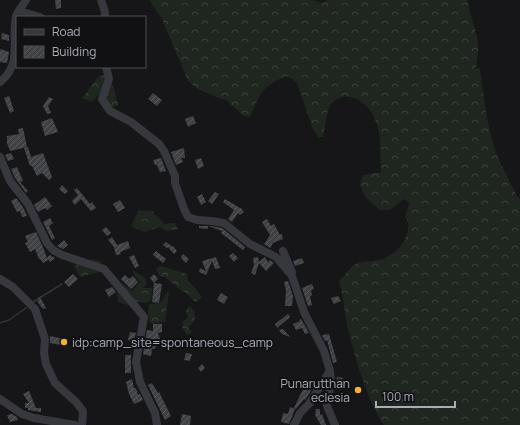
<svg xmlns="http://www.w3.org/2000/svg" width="520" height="425" viewBox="0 0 520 425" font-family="Manrope,sans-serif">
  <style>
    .forest { fill: url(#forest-crowns) }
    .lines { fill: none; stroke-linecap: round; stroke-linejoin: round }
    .stream { stroke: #2c353c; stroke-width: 1.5 }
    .building { fill: url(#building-hatch) }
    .minor { stroke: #37383d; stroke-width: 8 }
    .poi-dot { fill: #f2b134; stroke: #111113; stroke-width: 1.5 }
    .labels { text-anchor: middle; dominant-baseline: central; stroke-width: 4; stroke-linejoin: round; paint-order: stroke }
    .poi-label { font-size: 12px; fill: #a8adb8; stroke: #111113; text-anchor: start }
  </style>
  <defs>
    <pattern id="forest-crowns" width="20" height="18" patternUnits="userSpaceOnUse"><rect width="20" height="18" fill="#1e261f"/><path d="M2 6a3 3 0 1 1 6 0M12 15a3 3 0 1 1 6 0" fill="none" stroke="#3c433d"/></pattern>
    <pattern id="building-hatch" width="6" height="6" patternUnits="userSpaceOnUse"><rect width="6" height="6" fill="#404145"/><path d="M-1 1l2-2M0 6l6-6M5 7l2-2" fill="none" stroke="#595a5e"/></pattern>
  </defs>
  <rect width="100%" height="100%" fill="#161618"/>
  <path class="forest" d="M149,0H312L322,3L328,0H467L478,41V51L476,69L480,68C484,99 487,131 499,160C505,172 511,184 517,196L520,199V425H384C366,399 353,351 346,320C344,307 343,294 339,281C344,276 349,269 354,265C361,260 371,262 379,260C396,257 413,236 407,219L405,218L409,203L404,199L390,210H380L366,198L360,185L363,175L381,172C380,160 381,143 379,132C376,116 365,98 348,97C342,96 335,99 331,104C325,114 326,126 323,137H318L313,129L297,83L291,78L286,76C261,87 261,93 250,117L244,116L226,100L216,97L196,88L188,81L162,19Z
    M105,75L114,88L118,105L111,108L105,102L103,90L92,102L82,98L99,76Z
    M139,210L152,211L164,224L175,223L178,229L167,231L160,227L144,232L131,226Z
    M93,259L101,262L100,272L80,277L74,266L82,262Z
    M160,266L187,274L188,281L196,289L202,298L195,302L186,293L179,289L165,277L159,276L156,269Z
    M133,270L145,278L147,284L143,288H152L151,300L147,303L138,302L128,305L118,302L117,292L121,283L132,291L140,282L134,275Z
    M169,291L165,322L150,323L148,315L149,304L160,303Z
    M189,306L194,311L195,320L188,328L193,332L187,335L182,327L183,321L188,318L186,312Z"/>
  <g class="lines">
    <path class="stream" d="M33,302L62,284
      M0,323L9,320L26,308"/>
  </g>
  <path class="building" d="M55,0H61V8L56,9Z
    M2,33L9,35V41L1,39Z
    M0,49L9,52L7,63L0,62Z
    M153,93L162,100L157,106L148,99Z
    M9,96L14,111L10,113L4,98Z
    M49,97L53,99L48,106L51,113L47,114L43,106Z
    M193,116L196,123L188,127L185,119Z
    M52,118L58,132L45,136L41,122Z
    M23,128L27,147L10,151L7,143V136L19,134L18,129Z
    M28,147L31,157L43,153L52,177L49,180L42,173L37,176L32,166H30L24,148Z
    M184,148L185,158H181L183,162L176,165L171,152Z
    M11,153L14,159L8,161L5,155Z
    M161,158L166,171L160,172L157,165H155L153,160Z
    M201,158L204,166L198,169L195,160Z
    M17,167L23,181L20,182L28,191L26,193L15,178L11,169Z
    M62,185L68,191L65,194L59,189Z
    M77,188L90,204L92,202L96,208L91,211L81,199L75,205L72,201L78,195L74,190Z
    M215,192L219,194L212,204L208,201Z
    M202,194L206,202L201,205L197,197Z
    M45,197L52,206L47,210L45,208L38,212L34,205Z
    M16,198L23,207L27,216L22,217L20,211L17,212L11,201Z
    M225,199L240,208H241L244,212L240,215L238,213L232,222L228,219L234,210L223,202Z
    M120,200L125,208L118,212L113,204Z
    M50,218L53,223L49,226L55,238L52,240L43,222Z
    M267,219L271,226L274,224L280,235L282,234L283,239L273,243L270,248L264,244L270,235L262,222Z
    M199,226H210L222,228L245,247L243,250L221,233L222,231L208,226V229L199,228Z
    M106,227L111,233L107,236L102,230Z
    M36,232L43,247L47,258L50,255L55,258L50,262L47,258L48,260L43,263L40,259H39L35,249L30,252L25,243L28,242L25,236Z
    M112,237L117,245L128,241L130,248L120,252L121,254L116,255L114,247L108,240Z
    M64,240L68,245L63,249L57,246Z
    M166,242L173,247V246L177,251L174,254L168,247L167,248L163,245Z
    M156,251L166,259L163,263L153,255Z
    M233,253L238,258L234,262L229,256Z
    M183,254L189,259L186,263L181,258Z
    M134,255L139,266L135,268L129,257Z
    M216,257L220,268L215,269L212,261L206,275L199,272L200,268L206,271L202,261Z
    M258,257L259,262L265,257L268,262L270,260L274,263L266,271L259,263L255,275L251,273L254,265L253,258Z
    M302,258L304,263L295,266L293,261Z
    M73,274L78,279L69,287L64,282Z
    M154,274L158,279L154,283L150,278Z
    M125,275L129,279L133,276L138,282L131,289L121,279Z
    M288,281L293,296L292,306H285L286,290L284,282Z
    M154,283L162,284L159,303L152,302Z
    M312,284L314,289L311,290L312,295L310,296L312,305L308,306L302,288Z
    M112,287L116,292L109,297L105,290Z
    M221,293L228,297L224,304L217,300Z
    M338,296L341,301L334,304L331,298Z
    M40,297L46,308L43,309L37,301L39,300L38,298Z
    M288,314L290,317L277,328L275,324Z
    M301,319L309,333L305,334L302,328L296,330L293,324L300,321L299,320Z
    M153,322L154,324H162V332L158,333L160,339L157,341L155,349H152L151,356L143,354L147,330L153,331Z
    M283,329L290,337L282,334L279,330Z
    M130,332L136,333L134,341L128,340Z
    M329,334L337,362L333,363L327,340L325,341L322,335Z
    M50,336L64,339L68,340L65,347L61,345L50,343Z
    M186,353L192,354L190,361L184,360Z
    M125,355H131V373H125Z
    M202,364L205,368L201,372L198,368Z
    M337,377L343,378L341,390H335Z
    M132,379L134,388H136L138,395L140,394L143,400L134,404L129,394L126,382Z
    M152,383L158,393L159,392L171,416L165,420L148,385Z
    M306,383L314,386L305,400L304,399L296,409L294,408Z
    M29,391L36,408H41V412L28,410V408H31H25V403H29L23,394Z
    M290,407L295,409L289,424L281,422L283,413L288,414Z
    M316,409H320V415L322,414L326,425H321L315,415Z
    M12,414L17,417L18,420L10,422L7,415Z
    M182,414L191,416L190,425H180Z"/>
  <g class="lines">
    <path class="minor" d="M101,0L105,12V17
      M19,11L40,17
      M106,67L109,79L102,99L110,111L131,122L159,144L164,151L175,176V183L184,209L188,217L197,220L211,221L224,223L250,244L276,257L292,276L304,312L324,351L330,371L331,380L327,406L335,425
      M0,82C23,64 11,40 16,16C18,11 23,5 26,0
      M0,157L10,181L28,204L47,243L53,250L62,255L104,269L144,317L136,362L140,382L155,413L157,425
      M283,251L292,272
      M0,279L13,287L35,309L45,339L44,353L46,364L55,383L76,402L83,411L82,425
      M0,399L22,414L34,418L75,425
      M294,425L300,413L309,404L330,371"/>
  </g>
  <g class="poi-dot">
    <circle cx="64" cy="342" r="4"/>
    <circle cx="358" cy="390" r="4"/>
  </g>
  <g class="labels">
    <g class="poi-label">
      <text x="72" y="342">idp:camp_site=spontaneous_camp</text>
      <text x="350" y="383" text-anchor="end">Punarutthan<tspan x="350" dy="14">eclesia</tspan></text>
    </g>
  </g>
  <rect x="16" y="16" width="130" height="52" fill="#111113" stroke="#4d4f55"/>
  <rect x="24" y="29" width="20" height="6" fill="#37383d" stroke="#4d4f55"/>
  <text x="52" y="36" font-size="12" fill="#a8adb8">Road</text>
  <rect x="24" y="46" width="20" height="12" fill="url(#building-hatch)" stroke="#4d4f55"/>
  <text x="52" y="56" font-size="12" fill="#a8adb8">Building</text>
  <path d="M376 401v6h79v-6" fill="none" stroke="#a8adb8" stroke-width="2"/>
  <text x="382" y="401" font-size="12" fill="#a8adb8" stroke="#111113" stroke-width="3" paint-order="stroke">100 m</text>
</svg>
